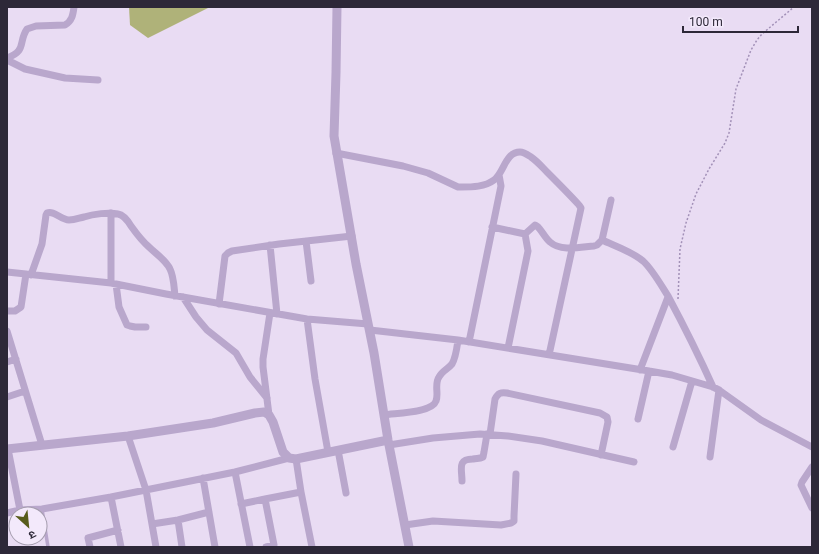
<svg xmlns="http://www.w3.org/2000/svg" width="819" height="554" viewBox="0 0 819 554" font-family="Roboto,'Noto Sans Devanagari',sans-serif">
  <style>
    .water { fill: #afb279 }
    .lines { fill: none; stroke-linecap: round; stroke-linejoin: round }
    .path { stroke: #a391b8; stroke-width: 1.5; stroke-dasharray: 2 2; stroke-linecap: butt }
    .service { stroke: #b9a7cc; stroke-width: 3.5 }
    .minor { stroke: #b9a7cc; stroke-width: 7 }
    .tertiary { stroke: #b9a7cc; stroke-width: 9 }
  </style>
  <rect width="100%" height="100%" fill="#e9dcf3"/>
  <path class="water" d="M129,7H210L148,38L130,25Z"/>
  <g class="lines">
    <path class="path" d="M678,299L680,249L686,223L696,194L709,169L725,143L729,133L736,89L751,50L757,40L762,34L794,7"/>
    <path class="service" d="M42,509L48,547"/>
    <path class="minor" d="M7,58C27,51 18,42 27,29L36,26L65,25C72,21 73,15 74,7
      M7,60L25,69L65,78L98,80
      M336,153L403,166L428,173L458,187H461C472,187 485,187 494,180C504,173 505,152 520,152C524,152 528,155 531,157C537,161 542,167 547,172C558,183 569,194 579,205L581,208L549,355
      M111,213V283
      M492,227L525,234L535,225L538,227C542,231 545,238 550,242C561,252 581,247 594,246L597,245L602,240L611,200
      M602,240C615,246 631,251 643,261C652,269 661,285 668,296C684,326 699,356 713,387
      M306,241L311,281
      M270,245L277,314
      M7,272L111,283L166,294L307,319L368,324
      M31,275L42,244L46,215L47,213C54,210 61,220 69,220C75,220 79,218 84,217C93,214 109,212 118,214C124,215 128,221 131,226C136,233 142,241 149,247C156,254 166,260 170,269C174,277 174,288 175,296
      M116,284L119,307L127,325L130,326L135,327H146
      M183,297L196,317L207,330L236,353L250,377L267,398
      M219,304L225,256L228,253L232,251L279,244L352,236
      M7,311H15L21,307L26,274
      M307,319L315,379L328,452
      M370,330L458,340L649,371L672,375L713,387L719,390L761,420L812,447
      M7,331L42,445
      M469,342L501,186L499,175
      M508,348L528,251L525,234
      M7,362L16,359
      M640,370L668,297
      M7,397L25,391
      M269,415L263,367V359L270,313
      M384,415C396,413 432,413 436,401C439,394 434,384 439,377C442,371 448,369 452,364C456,357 457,347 458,340
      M638,419L649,371
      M490,434L495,399C498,393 501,392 507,393L600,413L607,417L608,422L601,455
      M128,436L146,490L156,547
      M389,445L433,438L480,434L508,436L542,441L634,462
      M673,447L692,381
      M8,449L20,510
      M338,450L346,493
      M710,457L719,390
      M296,459L301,492L312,547
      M812,467L802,482L801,485L812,508
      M235,472L250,547
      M203,478L215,547
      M462,481C462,469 457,459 473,459C477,458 479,459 483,457L484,452L487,434
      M241,504L265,499
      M7,513L20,510L42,509L111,497
      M178,520L182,547
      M152,524L178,520L209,512
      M405,525L433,521L501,525L511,523L514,521V516L516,474
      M90,547L88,538L118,530
      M121,547L111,497L235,472L289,458
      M266,547L274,545L265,499L301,492"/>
    <path class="tertiary" d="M337,7L336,73L334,136L356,264L374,353L388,440L409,547
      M7,449L128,436L213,423L255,413L264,412L269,415L273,422L283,452L289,458L296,459L388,440"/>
  </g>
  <rect width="819" height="554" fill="none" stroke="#2d2838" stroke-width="16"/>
  <g transform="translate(28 526) rotate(153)"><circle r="19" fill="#f3e9fb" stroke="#a49cad"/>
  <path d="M0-3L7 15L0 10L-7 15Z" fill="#575c1b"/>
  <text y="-6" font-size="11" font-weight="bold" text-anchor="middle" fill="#2d2838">उ</text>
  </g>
  <path d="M683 26v6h115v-6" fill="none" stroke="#2d2838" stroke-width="2"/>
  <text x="689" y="26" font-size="12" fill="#2d2838" stroke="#f3e9fb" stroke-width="3" paint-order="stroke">100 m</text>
</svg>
